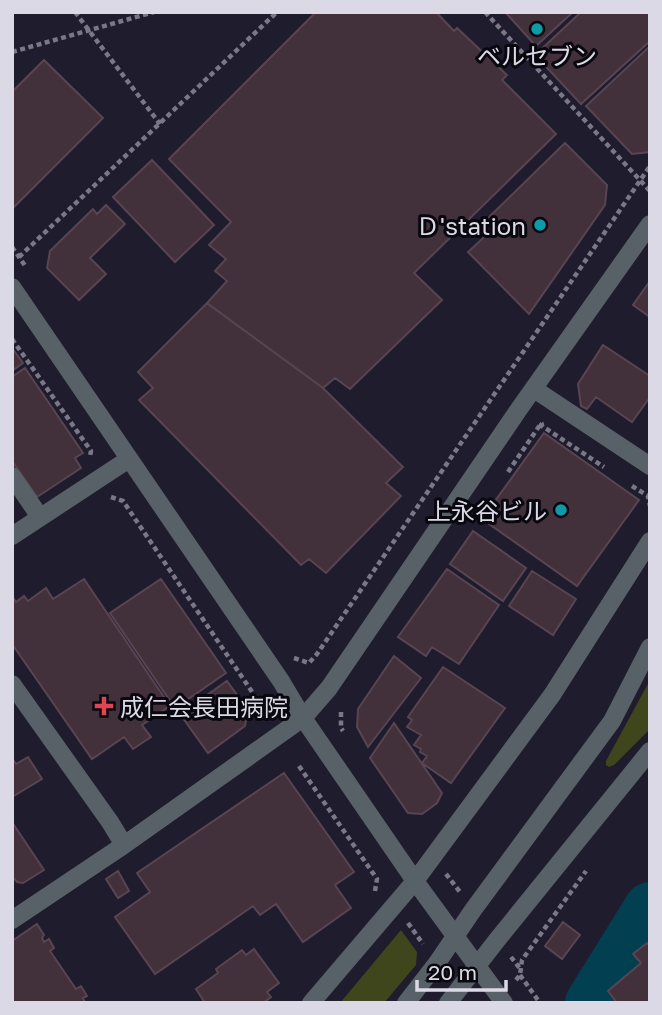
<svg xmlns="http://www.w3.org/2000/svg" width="662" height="1015" viewBox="0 0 662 1015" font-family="'Golos Text','Noto Sans JP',sans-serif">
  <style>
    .green { fill: #40461b }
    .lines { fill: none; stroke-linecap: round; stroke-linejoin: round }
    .river { stroke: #023f50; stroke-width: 52 }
    .building { fill: #42303b; stroke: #584551; stroke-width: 2 }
    .path { stroke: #7a7887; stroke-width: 4.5; stroke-dasharray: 5 3.5; stroke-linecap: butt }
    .minor { stroke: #586167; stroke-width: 18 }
    .culture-dot { fill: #0f9aa8; stroke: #09080f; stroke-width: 2.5 }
    .health-dot { fill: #e0444e; stroke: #09080f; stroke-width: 2.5 }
    .labels { text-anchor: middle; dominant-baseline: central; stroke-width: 6; stroke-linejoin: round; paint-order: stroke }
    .poi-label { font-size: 24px; fill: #dad9e5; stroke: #09080f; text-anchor: end }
  </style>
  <rect width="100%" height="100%" fill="#1f1c2e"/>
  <path class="green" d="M650,680V729L614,765L609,767L606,765V761Z
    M401,930L417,952L416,965L384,1003H340Z"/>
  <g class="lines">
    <path class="river" d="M591,1003L650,908"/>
  </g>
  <path class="building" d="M316,12H436L454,31L457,28L507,75L502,80L556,134L414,273L442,300L350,389L335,378L323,388L207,303L227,281L215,271L226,259L209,245L231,222L169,159Z
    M505,12H573L536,46Z
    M581,12H650V41L581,104L535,55Z
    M650,46V152L632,154L586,106Z
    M44,60L103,118L14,207L12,205V92Z
    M565,143L607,185L605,205L529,314L468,252L493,229L485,221Z
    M152,160L214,225L175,262L113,197Z
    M106,205L125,224L90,258L106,274L79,300L47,268L50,251L93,209L97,214Z
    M650,281V317L633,305Z
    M207,303L323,388L403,467L386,483L401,496L326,573L309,559L301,565L139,400L153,388L138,372Z
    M603,345L650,376V397L632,422L596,397L587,409L581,406L578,384Z
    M12,348L23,363L12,371Z
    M25,368L83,453L75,458L81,468L37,497L12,461V377Z
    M544,433L639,500L577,586L482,519Z
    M473,531L526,568L503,601L450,564Z
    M447,569L499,605L459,664L432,647L426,656L398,637Z
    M532,571L576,599L553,635L509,606Z
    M84,579L170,706L142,725L151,737L133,749L124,737L92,759L12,644V596L16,602L24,596L28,601L46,588L53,599Z
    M161,579L226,673L175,708L110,613Z
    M394,656L421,678L368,747L357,727L358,709Z
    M443,667L505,708L451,783L422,763L427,756L420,752L421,749L414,745L421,735L407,727L412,720L408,717Z
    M227,681L248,710L245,726L208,753L180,714Z
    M394,723L442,793L437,803L422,814L408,813L370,758Z
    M28,757L42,779L12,797V758L16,764Z
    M284,773L354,872L335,885L351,908L303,942L276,904L260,915L253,906L155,974L115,917L150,892L137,873Z
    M12,822L44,870L23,883L17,882L12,876Z
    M118,871L129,891L118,898L106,879Z
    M563,922L580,935L562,959L545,946Z
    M37,924L44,935L42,938L44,942L49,939L54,948L50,951L76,989L81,986L87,996L83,998L85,1003H12V941Z
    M647,943L650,946V1003H617L608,991L641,963L633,954Z
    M254,949L279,983L267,992L271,997L263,1003H205L196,989L218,973L216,969L242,950L246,955Z"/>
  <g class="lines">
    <path class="path" d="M75,12L160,124
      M485,12L650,191
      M12,52L154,12
      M12,247L26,267
      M19,257L277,12
      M12,339L91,451L90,456
      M539,424L604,467
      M508,472L540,425L544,424
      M632,486L648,496L650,506
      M111,497L123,501L265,711L264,716
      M294,658L309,663L317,654L650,166
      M341,712V728L343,731
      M299,766L377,879L375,891
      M446,874L460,892
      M408,923L423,944
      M511,957L521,970
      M520,975L540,1003
      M516,980L520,975L522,960L586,871"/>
    <path class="minor" d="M12,287L281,681L303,718L415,881L504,1003
      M534,389L650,466
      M12,476L40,517
      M12,536L129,459
      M12,684L110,822L124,845
      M12,920L124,845L303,718L329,688L519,409L650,224
      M311,1003L415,881L552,695L650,541
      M406,1003L437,963L473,910L612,721L650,647
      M448,1003L497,940L650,751"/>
  </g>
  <g class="culture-dot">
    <circle cx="537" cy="29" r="7"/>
    <circle cx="540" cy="225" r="7"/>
    <circle cx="561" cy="510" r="7"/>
  </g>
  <path class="health-dot" d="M100.5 695.5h7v7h7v7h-7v7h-7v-7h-7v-7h7z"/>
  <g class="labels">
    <g class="poi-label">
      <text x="537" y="55" text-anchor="middle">ベルセブン</text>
      <text x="526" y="225">Ｄ'station</text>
      <text x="547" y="510">上永谷ビル</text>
      <text x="120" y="706" text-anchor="start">成仁会長田病院</text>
    </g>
  </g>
  <rect width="662" height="1015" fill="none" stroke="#dad9e5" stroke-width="28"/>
  <path d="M417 980v10h89v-10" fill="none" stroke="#dad9e5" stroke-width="3.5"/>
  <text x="428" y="980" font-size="21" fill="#dad9e5" stroke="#09080f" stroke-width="5" paint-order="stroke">20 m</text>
</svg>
